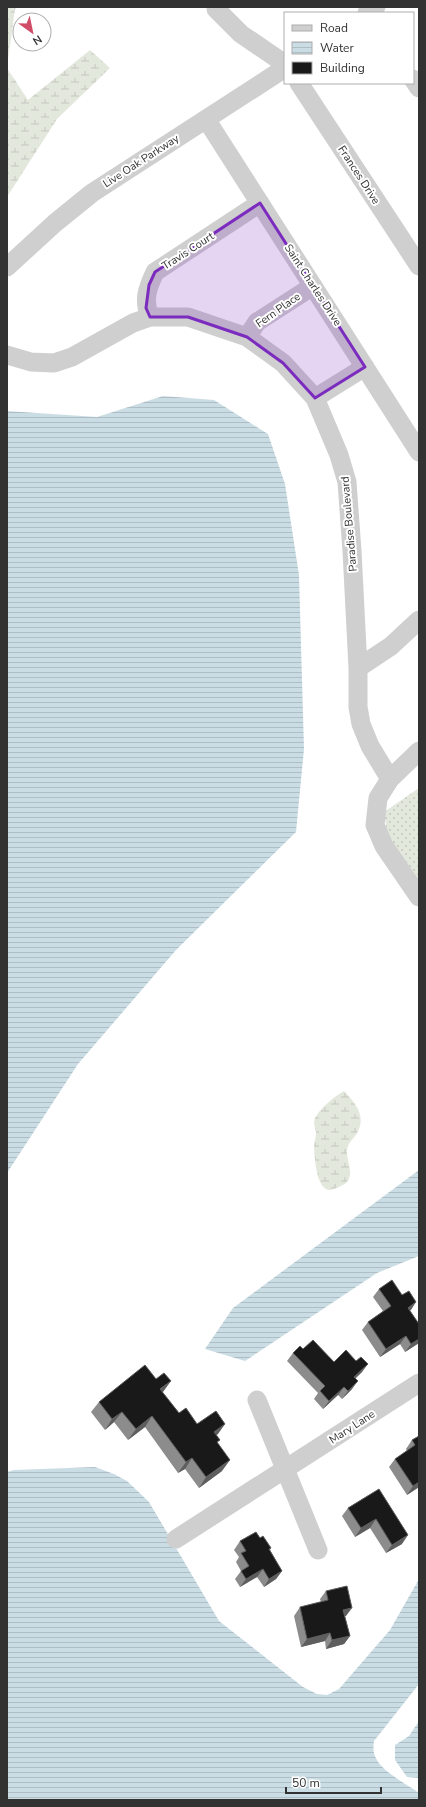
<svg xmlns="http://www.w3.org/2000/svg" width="426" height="1807" viewBox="0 0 426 1807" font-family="'Nunito Sans',sans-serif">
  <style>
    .grass { fill: url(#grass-dots) }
    .wetland { fill: url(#wetland-marsh) }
    .water { fill: url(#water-rules) }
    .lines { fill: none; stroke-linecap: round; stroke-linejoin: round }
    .minor { stroke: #cfcfcf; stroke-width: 19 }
    .wall { fill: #8c8c8c }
    .shaded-wall { fill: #5e5e5e }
    .building { fill: #191919; stroke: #5e5e5e }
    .marked { fill: #7b2cbf; fill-opacity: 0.2; stroke: #7b2cbf; stroke-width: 3; stroke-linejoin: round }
    .labels { text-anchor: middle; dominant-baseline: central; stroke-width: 4; stroke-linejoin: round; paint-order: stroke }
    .street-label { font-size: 11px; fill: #323232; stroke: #fff }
  </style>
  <defs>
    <pattern id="grass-dots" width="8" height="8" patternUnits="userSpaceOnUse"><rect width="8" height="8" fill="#e3e8dd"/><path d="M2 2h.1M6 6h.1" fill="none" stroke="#c3c7be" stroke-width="1.8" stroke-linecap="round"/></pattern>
    <pattern id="wetland-marsh" width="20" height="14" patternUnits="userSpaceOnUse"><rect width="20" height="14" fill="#e3e8dd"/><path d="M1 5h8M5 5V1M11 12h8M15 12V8" fill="none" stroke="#c3c7be"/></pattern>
    <pattern id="water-rules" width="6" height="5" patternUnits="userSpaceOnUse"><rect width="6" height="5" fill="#cadde4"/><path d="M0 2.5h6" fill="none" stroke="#aebec4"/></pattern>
  </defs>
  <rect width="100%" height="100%" fill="#fff"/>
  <path class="grass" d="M419,788V885L388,840L384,812Z"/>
  <path class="wetland" d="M7,7H18L15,9L7,67Z
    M90,50L110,68L57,119L7,197V68L28,100Z
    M344,1091C355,1103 366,1115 358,1131C356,1136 352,1139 349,1144C342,1156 356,1171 347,1182C344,1185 335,1189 330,1190C316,1190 315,1158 314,1148C314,1143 316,1137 316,1132C315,1127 313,1123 315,1118C320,1108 335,1096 344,1091Z"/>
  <path class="water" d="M163,396L214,400L268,434L285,484L299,575L304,749L296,832L176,950L78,1064L7,1173V411L97,417Z
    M419,1170V1256L377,1273L245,1361L205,1349L233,1308Z
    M95,1467L114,1474L127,1481L149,1502L219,1621L303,1687L317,1694L327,1695L339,1689L390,1630L419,1579V1684L374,1741C373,1748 373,1754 377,1760C382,1771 408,1785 419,1793V1800H7V1472L14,1470Z
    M419,1721V1778L407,1777L395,1760V1745L409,1736Z"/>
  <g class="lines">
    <path class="minor" d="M216,9L241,34L285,64
      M367,13L376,7
      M413,79L419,88
      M299,83L419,266
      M206,119L419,452
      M7,267L55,223L92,193L285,68
      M150,317C143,300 147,289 155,272L260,203
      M247,337L257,322L313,286
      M7,355L31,362L54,363L72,357L133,323L150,317H188L247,337L283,363L315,398L339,455L347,482L352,551L358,668V707L361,724L370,746L390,779
      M315,398L365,367
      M358,668L391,646L419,620
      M419,751L390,779L378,798L375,825L384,846L419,897
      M257,1400L318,1550
      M176,1539L419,1383"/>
  </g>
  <path class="wall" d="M379,1289L410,1311L419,1324V1343L405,1352L400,1344L380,1357L362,1330L368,1322L383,1311L373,1297Z
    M303,1349L334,1362L362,1372L356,1378L352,1389L342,1399L338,1395L323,1409L314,1399L318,1393L287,1361L293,1353Z
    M156,1379L163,1392H162L179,1413L197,1424H225L216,1435L222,1471L199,1488L185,1469L178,1473L145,1427L128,1440L114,1422L105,1430L91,1412L99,1402Z
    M419,1436V1487L407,1495L389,1467L395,1459L407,1451L406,1449L412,1440Z
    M379,1489L402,1544L386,1553L370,1528L355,1537L342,1516L348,1508Z
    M260,1538L271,1548L270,1550L282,1571L276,1579L264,1587L257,1577L240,1587L235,1579L241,1571L236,1562L239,1557L234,1550L240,1541Z
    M326,1591L346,1616H345L350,1636L344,1644L326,1649L325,1641L301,1647L294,1616L300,1607L321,1602L320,1599Z"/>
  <path class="shaded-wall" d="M416,1302L411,1310L402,1316L408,1308Z
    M406,1336L400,1344L380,1357L386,1349Z
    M419,1339V1343L405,1352L411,1344Z
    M368,1364L362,1372L348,1385L354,1377Z
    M171,1381L163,1392L152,1400L160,1389Z
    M358,1381L352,1389L342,1399L348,1391Z
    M344,1387L338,1395L323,1409L329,1401Z
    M122,1412L114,1422L105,1430L112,1419Z
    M152,1416L145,1427L128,1440L136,1429Z
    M225,1424L218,1434L206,1443L214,1432Z
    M192,1458L185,1469L178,1473L186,1462Z
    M230,1460L222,1471L199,1488L206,1477Z
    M419,1482V1487L407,1495L413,1486Z
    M376,1519L370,1528L355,1537L361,1528Z
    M408,1535L402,1544L386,1553L392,1545Z
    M263,1569L257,1577L240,1587L246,1579Z
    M282,1571L276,1579L264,1587L269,1579Z
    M352,1608L346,1616L337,1618L343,1610Z
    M330,1633L325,1641L301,1647L307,1639Z
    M350,1636L344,1644L326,1649L332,1640Z"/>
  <path class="building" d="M392,1280L402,1295L409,1291L416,1302L408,1308L419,1324V1339L411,1344L406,1336L386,1349L368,1322L391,1306L379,1289Z
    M313,1340L334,1362L346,1350L356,1361L361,1357L368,1364L354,1377L358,1381L348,1391L344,1387L329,1401L320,1391L325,1386L293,1353L300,1346L303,1349Z
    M145,1365L156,1379L164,1373L171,1381L160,1389L179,1413L186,1408L197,1424L216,1411L225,1424L214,1432L220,1440L217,1442L230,1460L206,1477L192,1458L186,1462L152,1416L136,1429L122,1412L112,1419L99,1402Z
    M419,1436V1482L413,1486L395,1459L415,1445L412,1440Z
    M379,1489L408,1535L392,1545L376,1519L361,1528L348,1508Z
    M256,1532L260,1538L263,1536L271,1548L269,1549L282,1571L269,1579L263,1569L246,1579L241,1571L249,1566L241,1553L246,1551L240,1541Z
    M347,1586L352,1608L343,1610L350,1636L332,1640L330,1633L307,1639L300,1607L328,1600L326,1591Z"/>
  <path class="marked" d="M260,203L365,367L315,398L283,363L247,337L188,317H150L146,308L149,285L155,272Z"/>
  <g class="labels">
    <g class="street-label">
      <text transform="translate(141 161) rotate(-33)">Live Oak Parkway</text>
      <text transform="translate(359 175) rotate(57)">Frances Drive</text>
      <text transform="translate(188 251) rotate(-33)">Travis Court</text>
      <text transform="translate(313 285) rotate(57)">Saint Charles Drive</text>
      <text transform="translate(278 310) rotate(-35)">Fern Place</text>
      <text transform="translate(349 524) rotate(-95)">Paradise Boulevard</text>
      <text transform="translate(352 1427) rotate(-33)">Mary Lane</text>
    </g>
  </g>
  <rect width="426" height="1807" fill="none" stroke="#323232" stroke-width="16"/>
  <rect x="284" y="12" width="130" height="72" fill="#ffffff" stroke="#adadad"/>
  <rect x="292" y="25" width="20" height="6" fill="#cfcfcf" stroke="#adadad"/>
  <text x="320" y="32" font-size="12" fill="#323232">Road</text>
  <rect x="292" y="42" width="20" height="12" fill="url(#water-rules)" stroke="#adadad"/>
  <text x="320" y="52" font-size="12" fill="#323232">Water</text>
  <rect x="292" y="62" width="20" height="12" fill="#191919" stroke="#adadad"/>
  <text x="320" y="72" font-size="12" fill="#323232">Building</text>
  <g transform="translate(32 32) rotate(147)"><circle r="19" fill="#ffffff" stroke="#adadad"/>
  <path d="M0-3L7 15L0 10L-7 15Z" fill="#d14d67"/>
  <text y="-6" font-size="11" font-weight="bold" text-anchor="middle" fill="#323232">N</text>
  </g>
  <path d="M286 1787v6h95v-6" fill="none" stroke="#323232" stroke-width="2"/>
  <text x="292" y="1787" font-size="12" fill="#323232" stroke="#ffffff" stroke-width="3" paint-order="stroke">50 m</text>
</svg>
